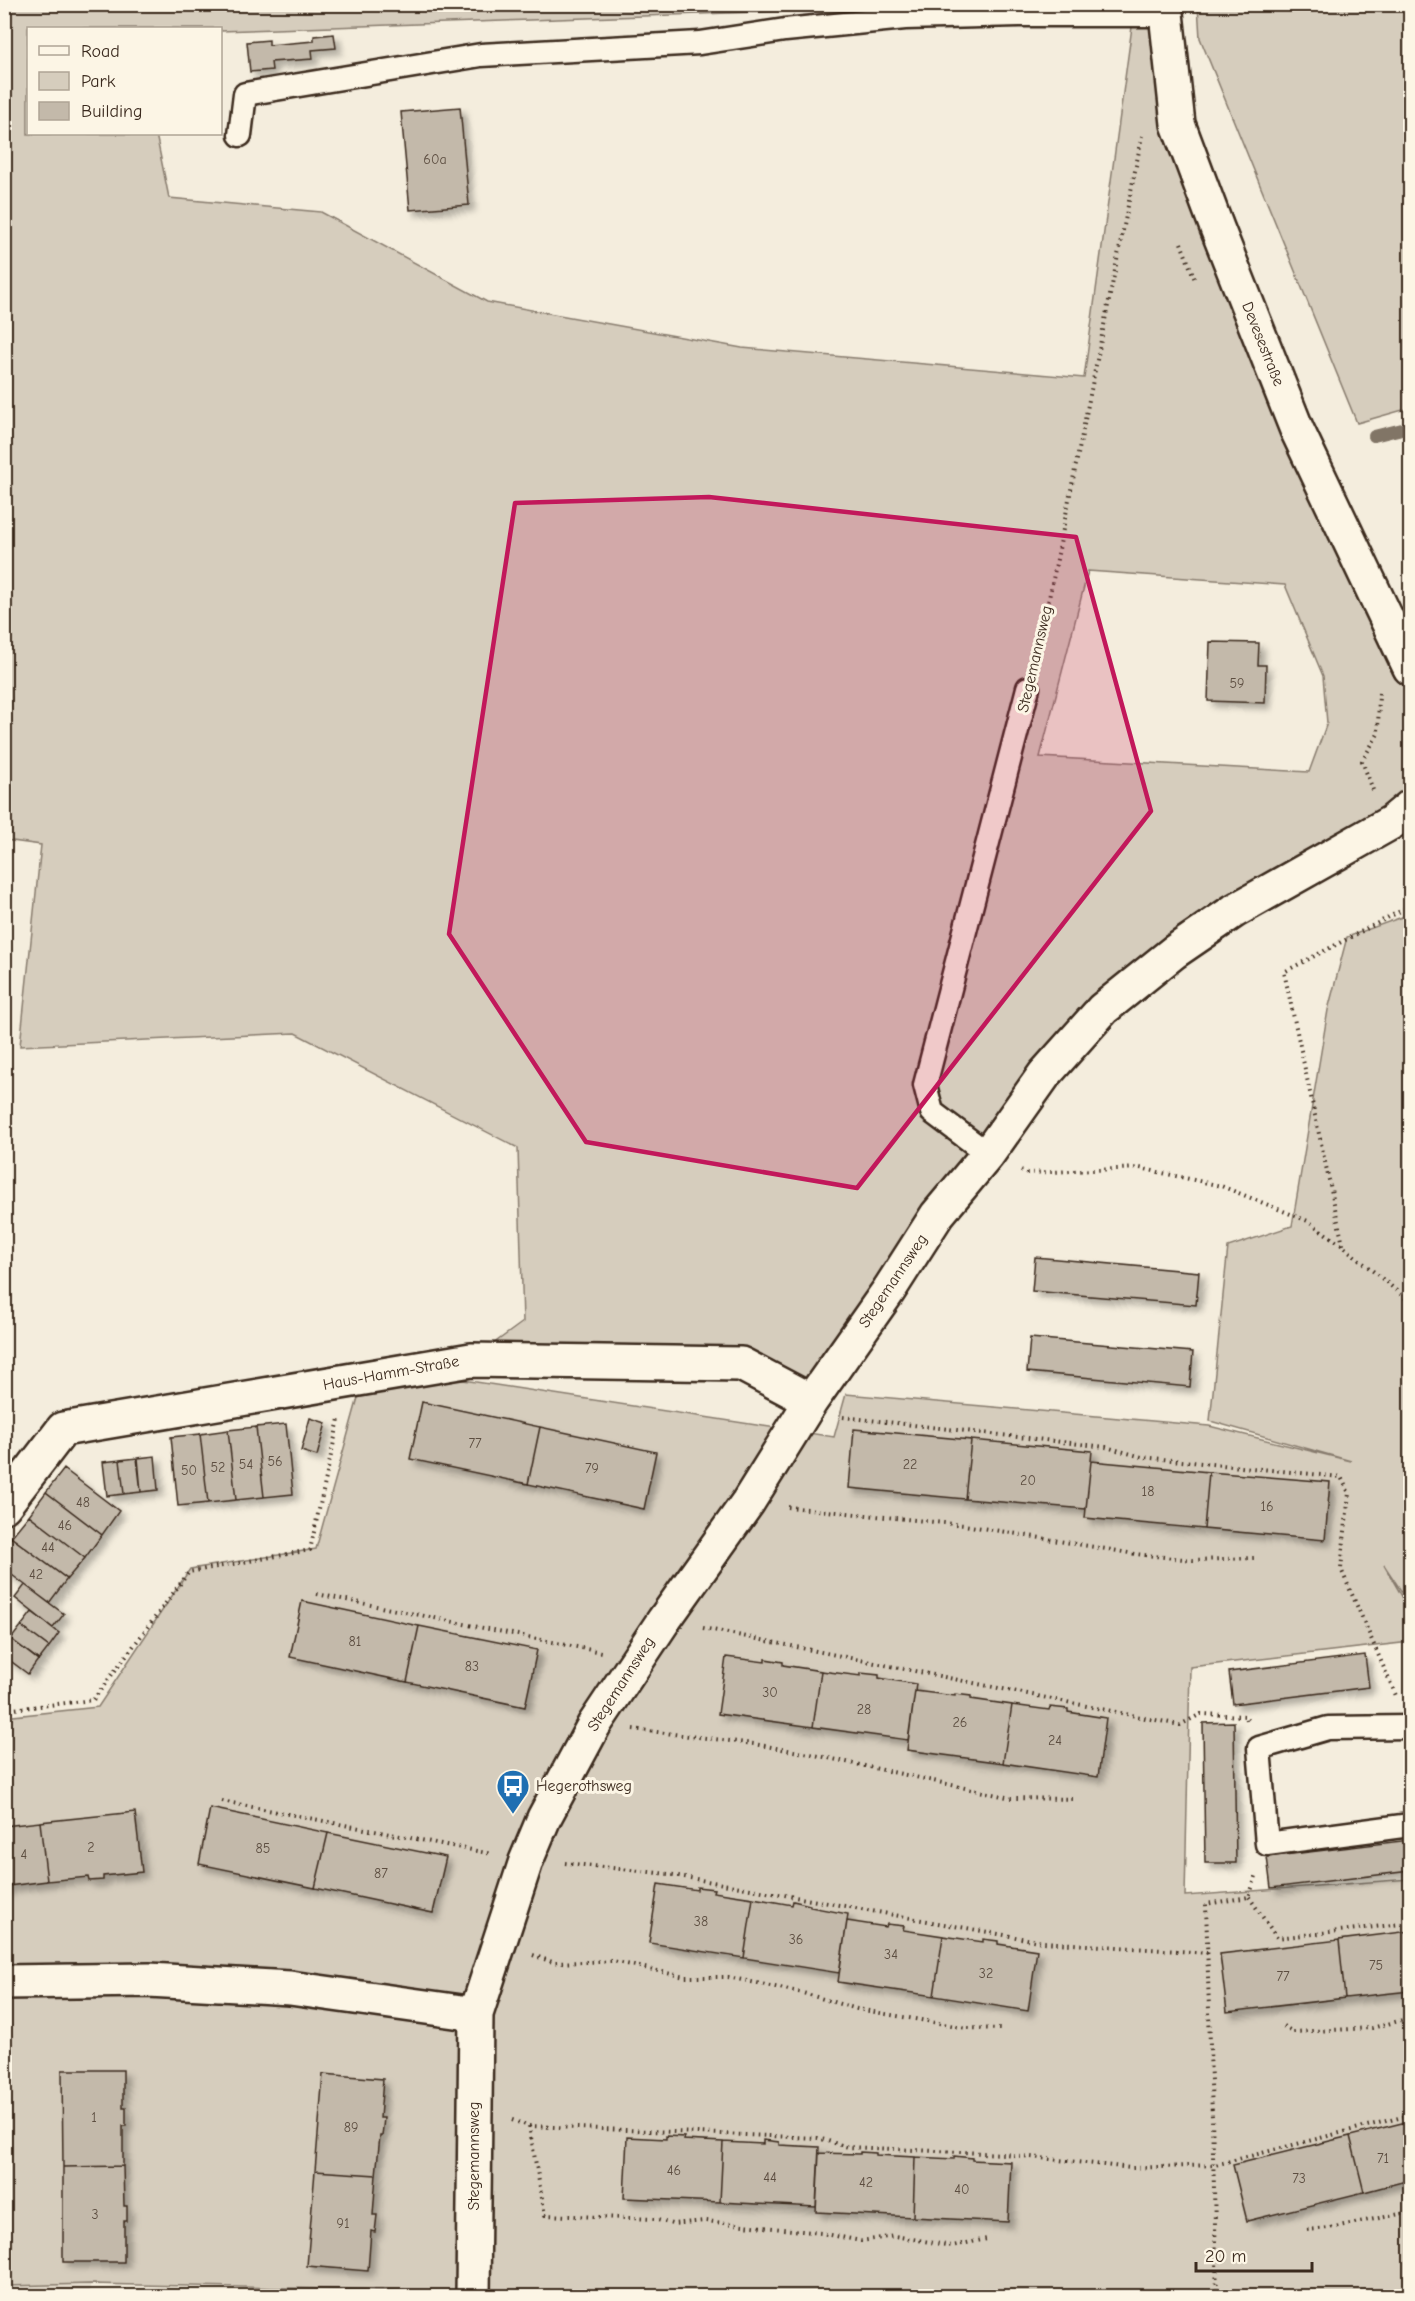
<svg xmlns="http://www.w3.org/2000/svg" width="1415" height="2301" viewBox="0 0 1415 2301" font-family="'Comic Neue',sans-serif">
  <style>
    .built { fill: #e5ddce }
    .green { fill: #d6cdbd; stroke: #887c6e; stroke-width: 1.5; fill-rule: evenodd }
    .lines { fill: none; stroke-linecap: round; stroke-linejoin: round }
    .stream { stroke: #817466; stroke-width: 12 }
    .building { fill: #c3b9aa; stroke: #3b2a1e; stroke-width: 1.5; filter: url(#shadow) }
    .service-casing { stroke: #3b2a1e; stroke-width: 27 }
    .minor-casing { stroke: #3b2a1e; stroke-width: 38 }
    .tertiary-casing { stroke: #3b2a1e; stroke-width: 38 }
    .path { stroke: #3b2a1e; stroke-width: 4; stroke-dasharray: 1.5 4.5; stroke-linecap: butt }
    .service { stroke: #fcf5e5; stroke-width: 22 }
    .minor { stroke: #fcf5e5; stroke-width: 33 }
    .tertiary { stroke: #fcf5e5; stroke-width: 33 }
    .marked { fill: #c2185b; fill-opacity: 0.2; stroke: #c2185b; stroke-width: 4.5; stroke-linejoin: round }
    .labels { text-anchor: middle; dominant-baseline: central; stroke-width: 6; stroke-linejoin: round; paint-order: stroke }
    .number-label { font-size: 14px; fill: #5d4e41 }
    .street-label { font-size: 16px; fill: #3b2a1e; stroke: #fcf5e5 }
    .poi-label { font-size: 16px; fill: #3b2a1e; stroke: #fcf5e5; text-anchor: start }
  </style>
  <defs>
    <filter id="shadow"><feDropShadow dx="5.5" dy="5.5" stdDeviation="3" flood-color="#0004"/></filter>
  </defs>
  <rect width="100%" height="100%" fill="#f4eddd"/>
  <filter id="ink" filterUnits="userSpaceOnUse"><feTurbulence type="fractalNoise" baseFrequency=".0167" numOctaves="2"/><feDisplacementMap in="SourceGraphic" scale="12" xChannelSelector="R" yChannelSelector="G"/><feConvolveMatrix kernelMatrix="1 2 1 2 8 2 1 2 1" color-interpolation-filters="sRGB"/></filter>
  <g filter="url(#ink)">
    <path class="built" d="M90,2284V2296H5L4,2286Z"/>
    <path class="green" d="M5,5H954L221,31L220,28H28V134H156L169,198L321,212L487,302L742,348L1084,378L1135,5L1152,14L1217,228L1410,668V807L1103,1009L811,1401L741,1364L471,1360L523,1322L518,1148L295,1033L20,1046L41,845L5,840ZM1088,571L1285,585L1323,676L1327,723L1309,772L1040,757Z
      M1198,5H1410V408L1357,423L1200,38Z
      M1410,914V1604L1384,1565L1410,1610V1642L1190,1667L1185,1896L1410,1879V2296H507L428,2291L90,2284L5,2286L4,1717L98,1707L190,1569L316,1549L359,1394L450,1378L834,1437L846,1394L1209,1426L1351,1461L1210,1421L1228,1247L1292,1226L1328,1010L1347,937Z"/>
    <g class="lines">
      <path class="stream" d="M1374,436L1410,427"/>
    </g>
    <path class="building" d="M334,34L336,48L312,50L313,59L271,62L272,70L250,72L247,42L269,40V45L314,41V36Z
      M460,107L469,205L410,210L401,112Z
      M1210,642L1259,643L1258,665H1266L1265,703L1208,701Z
      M1035,1257L1199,1272L1196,1305L1032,1291Z
      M1030,1338L1193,1352L1190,1387L1027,1372Z
      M422,1402L540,1427L528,1484L410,1459Z
      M310,1418L326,1423L317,1456L301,1451Z
      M286,1424L293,1494L264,1497L256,1427Z
      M256,1427L264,1497L236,1500L228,1430Z
      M540,1427L656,1452L644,1509L528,1484Z
      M854,1429L971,1440L965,1499L849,1488Z
      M228,1430L236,1500L208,1503L200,1434Z
      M200,1434L208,1503L178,1506L171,1437Z
      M971,1440L1092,1451L1086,1509L965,1499Z
      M155,1456L158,1490L141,1492L138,1458Z
      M137,1458L141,1492L124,1494L120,1460Z
      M120,1460L124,1494L107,1496L103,1462Z
      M1091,1461L1209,1472L1204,1529L1085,1518Z
      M64,1469L119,1511L102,1535L46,1492Z
      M1209,1472L1330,1482L1325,1540L1204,1529Z
      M46,1492L102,1535L85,1558L29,1515Z
      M29,1515L85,1558L67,1579L11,1537Z
      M11,1537L67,1579L49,1603L4,1569V1546Z
      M25,1585L64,1614L53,1628L15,1598Z
      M302,1601L419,1626L407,1682L290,1657Z
      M32,1612L59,1633L49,1647L21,1626Z
      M21,1626L49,1647L39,1660L11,1639Z
      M419,1626L537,1650L525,1707L407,1682Z
      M11,1639L38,1660L28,1674L4,1656V1648Z
      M1365,1655L1369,1687L1233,1704L1229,1672Z
      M726,1657L765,1662V1659L783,1662V1665L821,1671L813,1727L718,1714Z
      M821,1671L861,1676V1673L879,1675V1678L916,1684L908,1740L813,1727Z
      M915,1691L955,1696V1694L971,1696V1699L1012,1705L1003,1763L907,1750Z
      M1012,1705L1049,1710L1050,1707L1068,1709V1712L1106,1718L1098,1777L1003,1763Z
      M1234,1722L1236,1863H1205L1203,1723Z
      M210,1808L328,1833L315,1888L199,1864Z
      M135,1812L142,1872L103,1876V1880L89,1881L88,1877L47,1881L40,1822Z
      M40,1822L47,1881L8,1886V1890H4V1826Z
      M328,1833L446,1857L433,1913L315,1888Z
      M1410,1840V1871L1271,1888L1267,1857Z
      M658,1884L697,1890V1887L714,1889L713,1892L753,1898L744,1958L649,1943Z
      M753,1898L792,1905L793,1901L810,1905V1907L848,1914L839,1973L744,1958Z
      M847,1921L886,1927L887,1924L904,1926L903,1930L943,1936L934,1996L838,1982Z
      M1410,1931V1991L1345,1998L1339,1940Z
      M943,1936L983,1942V1939L998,1941V1944L1037,1950L1028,2011L934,1996Z
      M1339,1940L1345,1998L1227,2012L1220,1954Z
      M62,2070H123V2108H126V2126H123V2166L63,2167Z
      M323,2074L383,2079L380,2118H384L382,2136H380L376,2175L315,2171Z
      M1410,2121V2180L1364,2192L1350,2136Z
      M666,2136L684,2137L683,2140L723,2142L720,2202L624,2198L627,2137L666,2139Z
      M1350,2136L1364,2192L1247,2221L1233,2165Z
      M763,2140L779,2142V2145L819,2147L816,2207L720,2202L723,2142L763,2144Z
      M860,2152L876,2153V2155L915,2157L913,2217L816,2212L819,2153L860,2154Z
      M954,2156L972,2158V2160L1011,2162L1008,2222L913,2217L915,2157L954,2159Z
      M123,2166L124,2206H127V2221H124V2262H63V2167Z
      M315,2171L376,2175L373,2215H377L375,2232L371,2231L368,2271L307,2266Z"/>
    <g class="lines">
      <g class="service-casing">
        <path id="service" d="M240,135L245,94L481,55L700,43L785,30L905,18L1019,15H1166
          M988,1154L932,1112L925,1085L1028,688
          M1410,1727L1328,1728L1259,1748L1267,1844L1410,1825"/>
      </g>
      <g class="minor-casing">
        <path id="minor" d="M4,1506L63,1429L471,1360L741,1364L811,1401
          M4,1982L149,1980L290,1988L476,2014
          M473,2296L476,2014L526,1861L544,1818L594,1725L664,1620L748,1502L811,1401L889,1290L937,1215L988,1154L1044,1075L1103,1009L1174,952L1234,911L1392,822L1410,807"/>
      </g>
      <g class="tertiary-casing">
        <path id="tertiary" d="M1165,4L1178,124L1217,228L1297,430L1410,668"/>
      </g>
      <path class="path" d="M1181,243L1195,280
        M1035,660L1051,589L1142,136
        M1373,790L1362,761L1378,734L1379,690
        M1021,1170L1027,1173L1140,1168L1221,1186L1308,1221L1343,1246L1410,1302
        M1343,1245L1284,972L1410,906
        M843,1417L1106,1447L1142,1457L1341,1477L1349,1493L1341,1569L1397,1698
        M788,1507L964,1525L1135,1554L1193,1560L1255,1558
        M317,1594L601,1652
        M703,1628L1180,1725L1201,1714L1246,1716L1247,1720
        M4,1710L93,1700L189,1572L310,1550L339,1419
        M633,1729L754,1744L810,1754L1011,1798L1076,1799
        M222,1801L492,1854
        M565,1863L668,1874L1043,1942L1208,1953
        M1249,1897L1277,1938L1410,1923
        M533,1955L555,1963L613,1961L685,1977H728L803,1993L857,2009L967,2028L1001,2029
        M1283,2026L1293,2032L1372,2028L1410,2018
        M512,2120L529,2126L818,2138L848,2147L1004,2154L1131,2168L1215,2165L1410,2115
        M529,2126L545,2215L654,2219L672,2224L705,2221L821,2233L861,2241L895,2236L952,2246L987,2239
        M1307,2230L1329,2228L1410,2212
        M1217,2296L1206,1904L1249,1897L1257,1873"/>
      <use href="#service" class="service"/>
      <use href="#minor" class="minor"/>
      <use href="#tertiary" class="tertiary"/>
    </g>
  </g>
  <path class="marked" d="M709,497L1076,537L1151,811L857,1188L586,1142L449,934L515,503Z"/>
  <defs>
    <g id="bus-pin" transform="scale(1.725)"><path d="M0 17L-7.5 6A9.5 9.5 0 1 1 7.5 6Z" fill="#1f6fb2" stroke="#fcf5e5"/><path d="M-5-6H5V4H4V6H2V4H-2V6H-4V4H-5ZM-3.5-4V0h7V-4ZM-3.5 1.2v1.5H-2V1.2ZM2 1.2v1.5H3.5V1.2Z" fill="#fff"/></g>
  </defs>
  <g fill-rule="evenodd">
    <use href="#bus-pin" x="513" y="1786"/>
  </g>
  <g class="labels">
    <g class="number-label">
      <text x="435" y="159">60a</text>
      <text x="1237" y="683">59</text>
      <text x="475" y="1443">77</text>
      <text x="275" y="1461">56</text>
      <text x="246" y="1464">54</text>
      <text x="910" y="1464">22</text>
      <text x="218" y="1467">52</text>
      <text x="592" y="1468">79</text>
      <text x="189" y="1470">50</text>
      <text x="1028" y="1480">20</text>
      <text x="1148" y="1491">18</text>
      <text x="83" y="1502">48</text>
      <text x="1267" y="1506">16</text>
      <text x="65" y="1525">46</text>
      <text x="48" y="1547">44</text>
      <text x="36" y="1574">42</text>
      <text x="355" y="1641">81</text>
      <text x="472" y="1666">83</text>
      <text x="770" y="1692">30</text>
      <text x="864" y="1709">28</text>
      <text x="960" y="1722">26</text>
      <text x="1055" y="1740">24</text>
      <text x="91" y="1847">2</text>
      <text x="263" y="1848">85</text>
      <text x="24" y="1854">4</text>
      <text x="381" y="1873">87</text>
      <text x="701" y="1921">38</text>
      <text x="796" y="1939">36</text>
      <text x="891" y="1954">34</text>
      <text x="1376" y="1965">75</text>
      <text x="986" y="1973">32</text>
      <text x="1283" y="1976">77</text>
      <text x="94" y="2117">1</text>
      <text x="351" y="2127">89</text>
      <text x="1383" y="2158">71</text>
      <text x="674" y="2170">46</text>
      <text x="770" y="2177">44</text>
      <text x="1299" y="2178">73</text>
      <text x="866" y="2182">42</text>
      <text x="962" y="2189">40</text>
      <text x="95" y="2214">3</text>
      <text x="343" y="2223">91</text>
    </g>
    <g class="street-label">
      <text transform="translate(1263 344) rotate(68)">Devesestraße</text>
      <text transform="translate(1035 659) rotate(-77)">Stegemannsweg</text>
      <text transform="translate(893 1281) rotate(-56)">Stegemannsweg</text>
      <text transform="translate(391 1373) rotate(-10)">Haus-Hamm-Straße</text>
      <text transform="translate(621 1684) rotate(-57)">Stegemannsweg</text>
      <text transform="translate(474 2156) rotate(-90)">Stegemannsweg</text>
    </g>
    <g class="poi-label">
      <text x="536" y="1786">Hegerothsweg</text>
    </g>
  </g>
  <rect width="1415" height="2301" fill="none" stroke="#fcf5e5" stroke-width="24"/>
  <rect x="12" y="12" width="1391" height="2277" fill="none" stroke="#3b2a1e" stroke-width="2" filter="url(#ink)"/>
  <rect x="27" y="27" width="195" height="108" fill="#fcf5e5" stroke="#afa495" stroke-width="1.5"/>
  <rect x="39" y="46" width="30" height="9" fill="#fcf5e5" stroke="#afa495" stroke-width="1.5"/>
  <text x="81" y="57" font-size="18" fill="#3b2a1e">Road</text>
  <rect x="39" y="72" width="30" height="18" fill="#d6cdbd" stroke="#afa495" stroke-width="1.5"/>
  <text x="81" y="87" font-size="18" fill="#3b2a1e">Park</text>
  <rect x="39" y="102" width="30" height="18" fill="#c3b9aa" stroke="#afa495" stroke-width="1.5"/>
  <text x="81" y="117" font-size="18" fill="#3b2a1e">Building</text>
  <path d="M1196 2262v9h116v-9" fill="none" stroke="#3b2a1e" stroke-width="3"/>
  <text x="1205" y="2262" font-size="18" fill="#3b2a1e" stroke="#fcf5e5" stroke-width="4.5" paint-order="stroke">20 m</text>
</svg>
